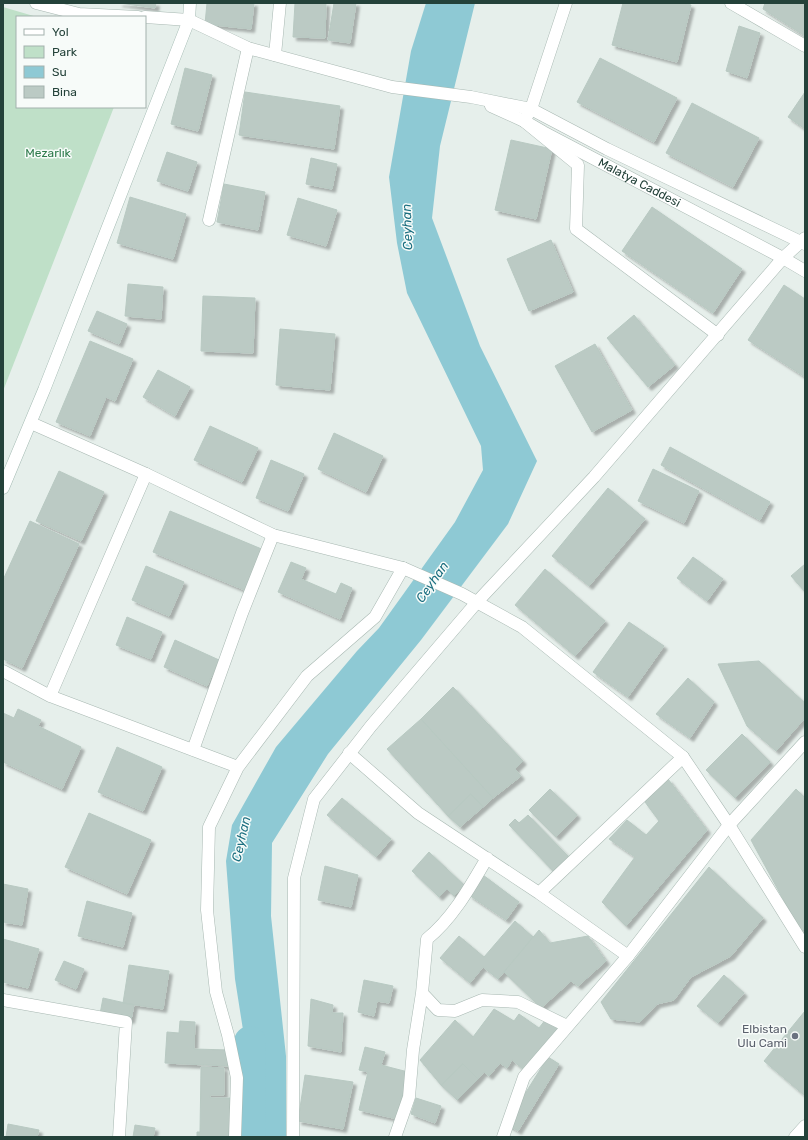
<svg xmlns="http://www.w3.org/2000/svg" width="808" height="1140" viewBox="0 0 808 1140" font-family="Rubik,sans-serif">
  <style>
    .green { fill: #bfe0c8 }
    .water { fill: #8ec9d4 }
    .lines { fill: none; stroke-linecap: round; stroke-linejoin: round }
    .river { stroke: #8ec9d4; stroke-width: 32 }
    .building { fill: #bbcac4; stroke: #b8c9c2; filter: url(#shadow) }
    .minor-casing { stroke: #a8b8b2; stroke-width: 13 }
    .tertiary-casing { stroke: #a8b8b2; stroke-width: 13 }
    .secondary-casing { stroke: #a4bbb3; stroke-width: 13 }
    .minor { stroke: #fff; stroke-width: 12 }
    .tertiary { stroke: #fff; stroke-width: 12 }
    .secondary { stroke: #fff; stroke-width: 12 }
    .worship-dot { fill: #6b7280; stroke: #f7fbf9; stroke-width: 1.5 }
    .labels { text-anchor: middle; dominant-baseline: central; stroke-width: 3; stroke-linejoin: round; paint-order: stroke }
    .park-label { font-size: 12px; fill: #2d7a4b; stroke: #f7fbf9 }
    .street-label { font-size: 12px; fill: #24423a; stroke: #f7fbf9 }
    .worship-label { font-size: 12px; fill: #5b616d; stroke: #f7fbf9; text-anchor: end }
    .water-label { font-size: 13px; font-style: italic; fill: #1c6f80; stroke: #f7fbf9 }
  </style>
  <defs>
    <filter id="shadow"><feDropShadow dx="3.5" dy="3.5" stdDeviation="1" flood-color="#0004"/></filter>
  </defs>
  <rect width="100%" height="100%" fill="#e6efeb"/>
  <path class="green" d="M3,7L37,17H17V107H114L3,391Z"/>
  <path class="water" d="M426,3H475L440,146L432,218L480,346L537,461L508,524L421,640L328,754L272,843L271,916L286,1056V1137H252L249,1068L235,979L226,861L232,825L276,747L357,651L379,628L455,522L483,470L481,446L407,293L397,243L389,177L411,51Z"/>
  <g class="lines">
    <path class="river" d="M249,1137L250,1042"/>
  </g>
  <path class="building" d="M119,3H156L155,8Z
    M207,3H254L251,29L205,24Z
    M295,3H326L325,38L293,37Z
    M334,3H356L350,43L328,40Z
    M623,3H683L691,5L677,62L612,45Z
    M765,3H805V36L763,9Z
    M739,26L760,33L747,78L726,71Z
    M600,58L677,98L654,142L577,102Z
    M185,68L212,75L198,131L171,124Z
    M245,92L340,106L334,149L239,135Z
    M805,92V129L788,117Z
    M692,103L759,138L733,187L666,153Z
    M511,140L552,149L536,219L495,210Z
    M167,152L197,162L188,191L157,181Z
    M311,158L337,164L332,189L306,184Z
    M224,184L265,192L258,230L217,222Z
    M130,197L186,214L173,259L117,243Z
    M298,198L337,210L326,246L287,235Z
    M652,207L742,269L713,313L622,251Z
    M551,240L573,292L529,311L507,259Z
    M128,284L163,287L161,319L125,316Z
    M784,285L805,299V377L748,340Z
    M203,296L255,298L253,353L201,351Z
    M97,311L127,324L119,344L88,331Z
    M634,315L675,365L648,387L607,338Z
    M280,329L335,334L330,390L276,385Z
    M90,341L133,359L115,401L106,397L90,436L56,422Z
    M595,344L632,410L592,432L555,366Z
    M158,370L190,387L175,416L143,397Z
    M210,426L258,448L242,482L194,460Z
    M334,433L383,456L366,492L318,469Z
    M670,447L770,502L760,520L661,465Z
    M271,460L304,474L288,511L256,498Z
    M653,469L699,491L684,523L638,501Z
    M59,471L104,492L81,541L36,521Z
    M608,488L645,519L589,586L552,556Z
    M170,511L264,550L247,591L153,552Z
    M30,521L79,544L22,668L3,659V580Z
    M693,557L723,579L707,601L677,578Z
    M291,562L306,568L301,579L336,594L341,583L352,588L340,619L278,592Z
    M805,564V592L791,576Z
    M146,566L184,582L169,616L132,600Z
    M545,569L605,621L575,656L515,605Z
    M127,617L162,632L151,659L116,645Z
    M629,622L664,646L628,697L593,672Z
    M175,640L219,660L207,686L164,667Z
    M759,661L805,703V718L776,751L747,726L718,664Z
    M688,678L714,702L690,738L656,714Z
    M453,687L523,761L515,769L521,776L493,798L421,719Z
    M18,709L41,720L38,726L81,747L62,789L3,762V713L14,718Z
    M421,719L493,798L483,807L471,794L448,816L387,749Z
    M742,734L770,762L735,798L706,770Z
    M117,747L162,767L143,811L98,792Z
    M668,779L707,830L626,926L602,902L635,857L609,839L627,820L646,835L659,821L645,802Z
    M550,789L577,815L556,837L529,810Z
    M796,789L805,798V928L802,931L795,921L751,840Z
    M471,794L483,807L460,827L448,816Z
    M342,798L391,839L376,857L327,815Z
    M89,813L151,840L127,894L65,867Z
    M528,815L569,857L554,872L509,825L515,819L519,823Z
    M429,852L464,885L454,896L447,889L439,897L412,871Z
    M325,866L358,875L351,907L318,900Z
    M709,867L763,918L731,956L691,977L674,1000L657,1004L640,1022L611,1019L601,1002Z
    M483,875L519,902L506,920L469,895Z
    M3,884L28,889L22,925L3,922Z
    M87,901L132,913L123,947L78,936Z
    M515,921L533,937L498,979L483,967L470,983L440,958L459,936L484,957Z
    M539,930L550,943L588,936L606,961L578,986L571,981L541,1008L504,972Z
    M3,939L39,949L28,988L3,982Z
    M64,961L84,969L76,989L55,980Z
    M129,965L169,971L163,1009L123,1003Z
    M724,975L744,993L718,1023L697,1006Z
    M364,980L393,986L389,1003L377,1001L374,1016L358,1012Z
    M103,998L134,1005L131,1020L100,1014Z
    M311,999L333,1005L332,1013H343L341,1052L308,1046Z
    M494,1009L514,1021L519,1014L539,1028L546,1019L560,1029L524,1070L512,1060L507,1068L500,1063L489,1076L484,1072L478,1079L463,1064L441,1085L420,1060L455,1020L473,1037Z
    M805,1011V1096L764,1061Z
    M180,1021L195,1022L194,1049L229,1050L228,1066L165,1063L167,1032L179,1033Z
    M365,1047L385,1052L381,1065L408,1072L397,1119L359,1110L368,1072L359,1070Z
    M548,1057L559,1064L518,1131L506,1124Z
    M463,1064L478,1079L457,1100L441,1085Z
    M201,1067L224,1068V1095H210V1098H230L229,1137H197V1132H200Z
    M305,1075L353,1082L343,1129L298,1121Z
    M416,1098L441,1106L435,1123L411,1114Z
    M8,1124L39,1130L37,1137H6Z
    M135,1125L155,1128L153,1137H133Z"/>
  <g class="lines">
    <g class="minor-casing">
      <path id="minor" d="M36,3L79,14L138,17
        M566,3L531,109L524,121L578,165L576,229L718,335
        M731,3L805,46
        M145,17L189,20
        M275,55L280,3
        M209,220L248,48
        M3,671L50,696L238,767
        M50,696L146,474
        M193,750L242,613L273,535
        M349,753L418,813L539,893L628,956
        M487,858C470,887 453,918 427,939L422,993L438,1010L455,1011L482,1000L518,1002L567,1026
        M539,893L683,757
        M3,1000L126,1022L119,1137
        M235,1137L237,1078L228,1035L216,992L207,910L209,827L238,767L307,676L375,617L403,568
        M395,1137L409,1097L413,1050L422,993
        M795,1137L805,1126"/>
    </g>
    <g class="tertiary-casing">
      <g id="tertiary">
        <path d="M189,20L248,48L392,87L471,97L531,109L607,149L805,244"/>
        <path id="s1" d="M491,106L524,121L543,132L783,258L805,271"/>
        <path d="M31,423L146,474L273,535L403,568L462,594L522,627L683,757L729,825L805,947"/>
        <path d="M293,1137L294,878L314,799L371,726L477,602L594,477L783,258L805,238"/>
        <path d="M503,1137L524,1077L628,956L729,825L805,742"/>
      </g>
    </g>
    <g class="secondary-casing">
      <path id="secondary" d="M3,488L44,390L189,20L190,3"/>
    </g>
    <use href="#minor" class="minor"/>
    <use href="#tertiary" class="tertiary"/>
    <use href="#secondary" class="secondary"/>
  </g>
  <circle class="worship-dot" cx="795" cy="1036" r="4"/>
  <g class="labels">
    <g class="park-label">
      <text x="48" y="153">Mezarlık</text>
    </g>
    <g class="street-label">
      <text stroke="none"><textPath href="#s1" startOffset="167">Malatya Caddesi</textPath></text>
    </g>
    <g class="worship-label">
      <text x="787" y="1029">Elbistan<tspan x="787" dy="14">Ulu Cami</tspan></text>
    </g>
    <g class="water-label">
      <text transform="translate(407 227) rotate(-92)">Ceyhan</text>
      <text transform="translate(432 582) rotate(-55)">Ceyhan</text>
      <text transform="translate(241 839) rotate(-77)">Ceyhan</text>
    </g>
  </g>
  <rect width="808" height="1140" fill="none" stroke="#24423a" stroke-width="8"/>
  <rect x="16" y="16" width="130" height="92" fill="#f7fbf9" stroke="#a3b1ad"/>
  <rect x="24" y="29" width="20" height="6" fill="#ffffff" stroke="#a3b1ad"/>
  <text x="52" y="36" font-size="12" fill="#24423a">Yol</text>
  <rect x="24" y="46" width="20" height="12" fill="#bfe0c8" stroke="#a3b1ad"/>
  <text x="52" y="56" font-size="12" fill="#24423a">Park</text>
  <rect x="24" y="66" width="20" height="12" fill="#8ec9d4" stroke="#a3b1ad"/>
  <text x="52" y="76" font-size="12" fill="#24423a">Su</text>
  <rect x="24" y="86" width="20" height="12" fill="#bbcac4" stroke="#a3b1ad"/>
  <text x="52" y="96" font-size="12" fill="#24423a">Bina</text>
</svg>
